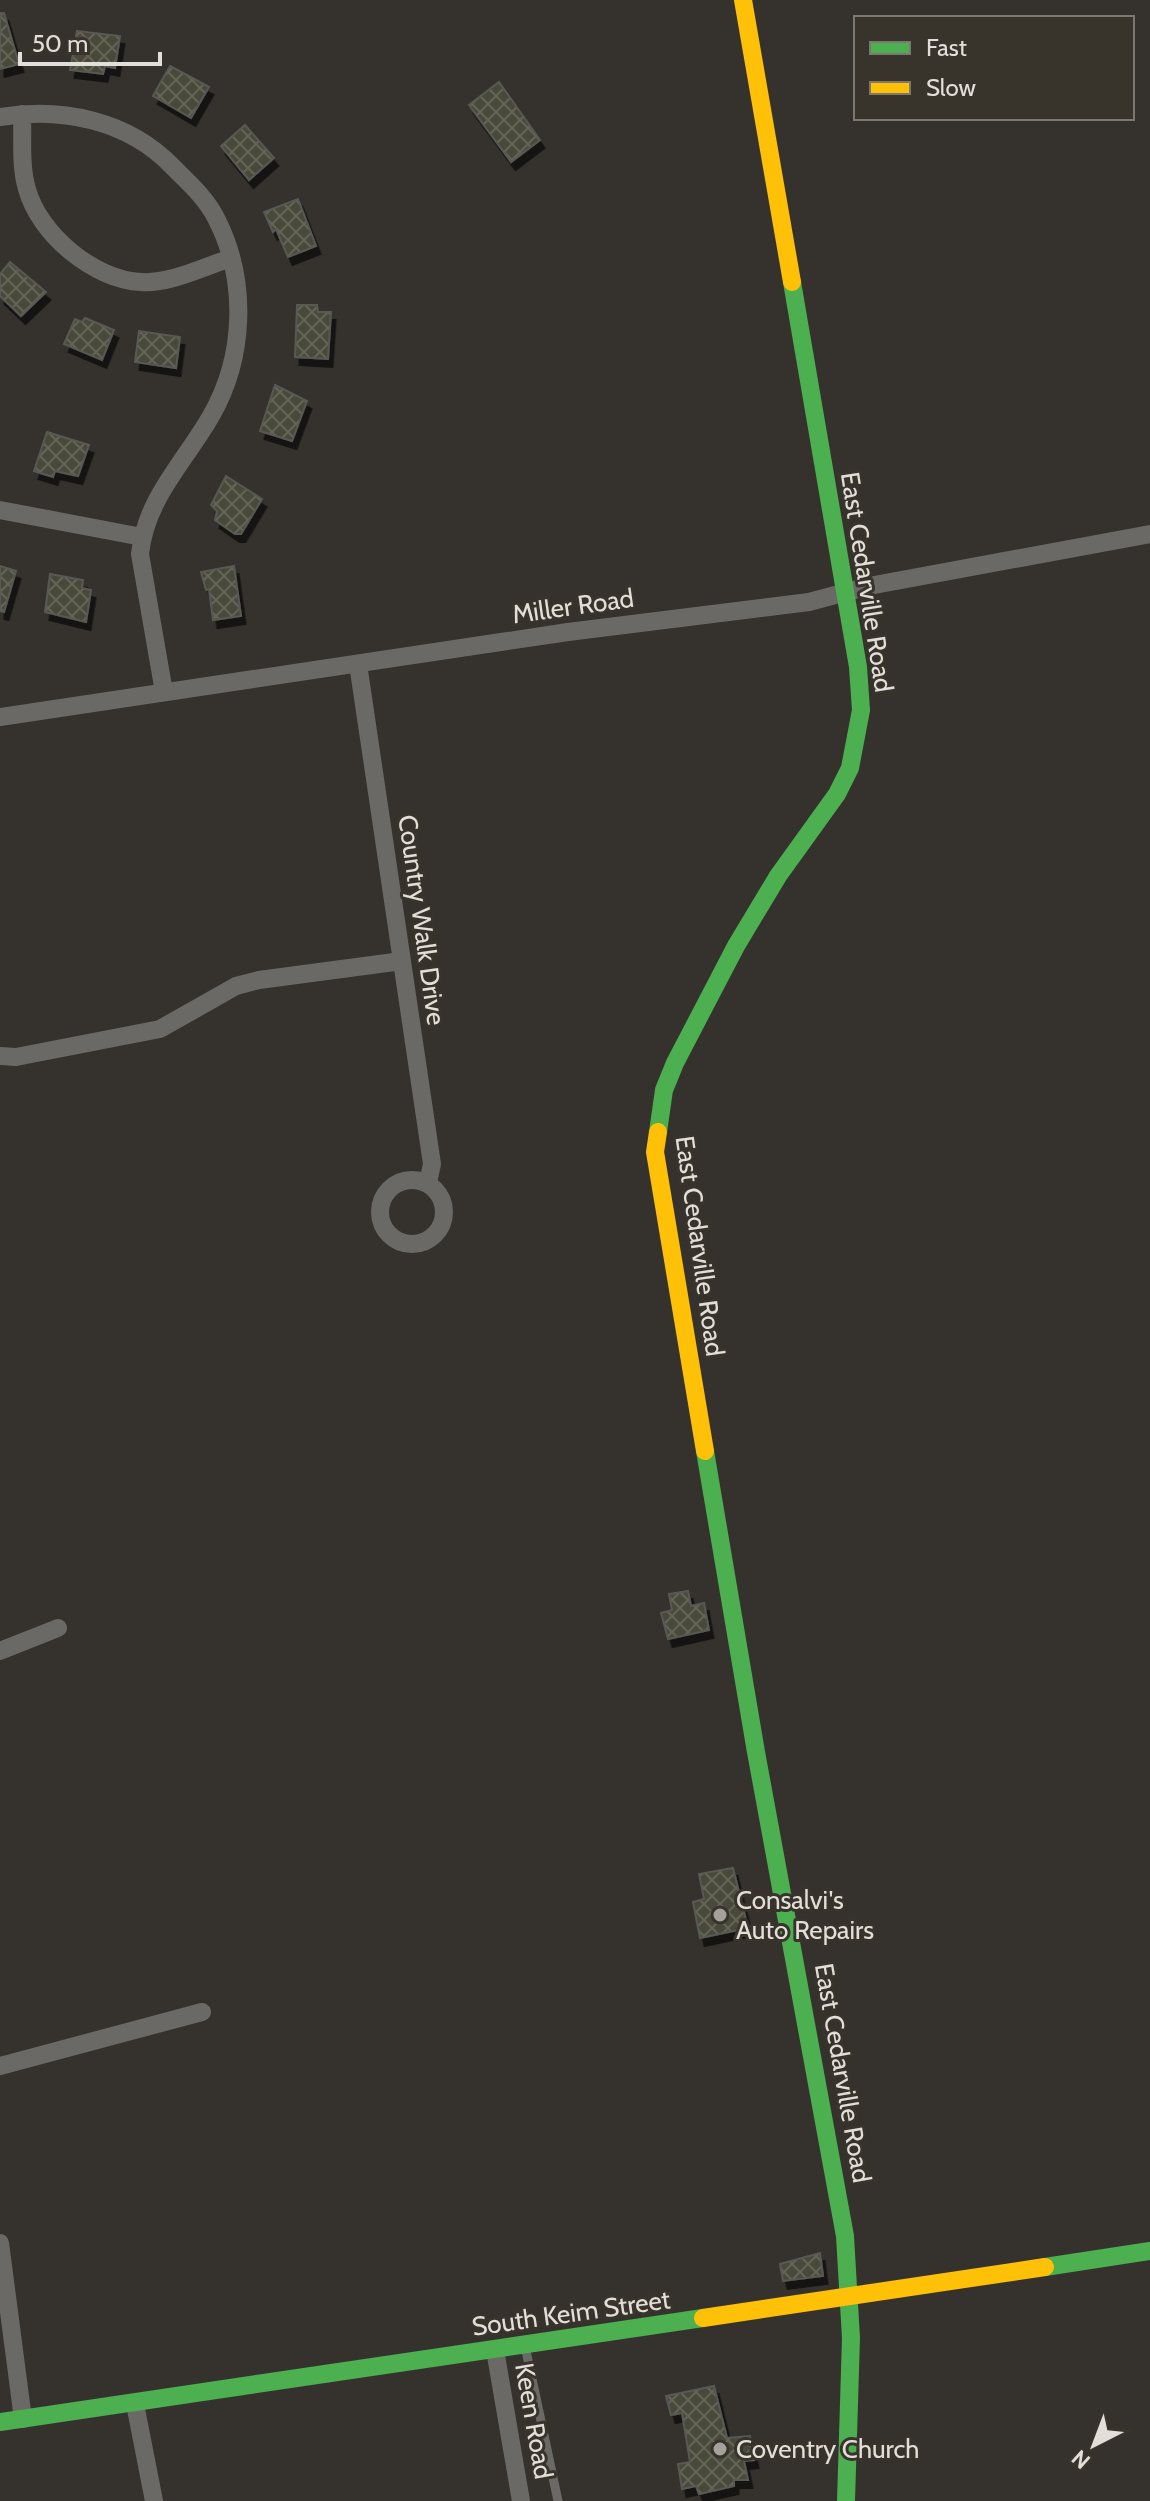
<svg xmlns="http://www.w3.org/2000/svg" width="1150" height="2501" viewBox="0 0 1150 2501" font-family="Cabin,sans-serif">
  <style>
    .building { fill: url(#building-cross-hatch); stroke: #595854; stroke-width: 2; filter: url(#shadow) }
    .lines { fill: none; stroke-linecap: round; stroke-linejoin: round }
    .lane { stroke: #6b6965; stroke-width: 9 }
    .street { stroke: #6b6965; stroke-width: 18 }
    .fast { stroke: #4caf50; stroke-width: 18 }
    .slow { stroke: #ffc107; stroke-width: 18 }
    .poi-dot { fill: #a5a29e; stroke: #38332b; stroke-width: 3 }
    .labels { text-anchor: middle; dominant-baseline: central; stroke-width: 6; stroke-linejoin: round; paint-order: stroke }
    .street-label { font-size: 26px; fill: #e2dfda; stroke: #38332b }
    .poi-label { font-size: 26px; fill: #e2dfda; stroke: #38332b; text-anchor: start }
  </style>
  <defs>
    <pattern id="building-cross-hatch" width="8" height="8" patternUnits="userSpaceOnUse" patternTransform="scale(2)"><rect width="8" height="8" fill="#4a4a3a"/><path d="M0 0l8 8M0 8l8-8" fill="none" stroke="#646456"/></pattern>
    <filter id="shadow"><feDropShadow dx="4.5" dy="8" stdDeviation="0" flood-color="#0009"/></filter>
  </defs>
  <rect width="100%" height="100%" fill="#35322e"/>
  <path class="building" d="M0,13H4L19,64L0,69Z
    M77,31L120,36L115,68L105,66L103,74L70,70Z
    M170,66L209,87L191,118L153,96Z
    M499,82L540,140L511,162L469,105Z
    M245,125L274,158L249,180L221,146Z
    M298,199L316,246L288,257L276,229L273,232L264,212Z
    M10,262L46,292L21,316L0,296V274Z
    M297,305H317L318,312H331L328,359L295,357Z
    M85,318L114,330L102,360L64,344L75,319L82,322Z
    M139,331L180,337L176,368L135,362Z
    M275,385L307,401L292,441L260,431Z
    M47,432L89,445L78,476L55,471L53,477L34,471Z
    M226,476L262,499L241,534H235L215,520L217,511L211,505Z
    M0,566L16,571L4,612L0,611Z
    M234,566L241,616L213,620L209,589L206,590L201,572Z
    M50,574L83,580L82,588L91,590L86,622L45,612Z
    M688,1591L691,1606L704,1603L709,1630L668,1639L661,1613L672,1610L669,1594Z
    M733,1868L748,1928L700,1938L693,1902L704,1899L699,1874Z
    M820,2253L823,2276L783,2281L780,2264Z
    M714,2386L727,2438L750,2436L754,2460L744,2461L748,2480H734V2486L699,2494L696,2486L682,2489L678,2464L690,2462L682,2413L671,2415L666,2396Z"/>
  <g class="lines">
    <path class="lane" d="M525,2346L558,2501"/>
    <path class="street" d="M22,114C23,138 20,166 27,189C39,234 94,280 141,282C170,284 203,267 231,258
      M0,117C62,107 128,120 173,167C189,183 206,198 216,218C248,280 245,357 211,416C184,463 146,498 140,554L164,692
      M0,510L142,537
      M358,664L432,1164L428,1183
      M0,717L568,632L809,602L869,586L1150,534
      M0,1056L16,1057L160,1029L236,986L259,980L402,961
      M380 1212a32 32 0 1 1 64 0a32 32 0 1 1-64 0Z
      M0,1651L58,1628
      M0,2066L202,2012
      M0,2243L23,2419
      M495,2350L521,2501
      M135,2404L154,2501"/>
    <path class="fast" d="M658,1132L664,1090L675,1063L736,946L778,876L837,794L850,768L861,710L858,667L792,282
      M705,1451L756,1752L845,2236L851,2338L846,2501
      M1045,2267L1150,2251
      M0,2422L703,2318"/>
    <path class="slow" d="M743,0L792,282
      M658,1132L655,1152L705,1451
      M703,2318L1045,2267"/>
  </g>
  <g class="poi-dot">
    <circle cx="720" cy="1915" r="8"/>
    <circle cx="720" cy="2449" r="8"/>
  </g>
  <g class="labels">
    <g class="street-label">
      <text transform="translate(867 582) rotate(81)">East Cedarville Road</text>
      <text transform="translate(573 606) rotate(-8)">Miller Road</text>
      <text transform="translate(422 920) rotate(82)">Country Walk Drive</text>
      <text transform="translate(700 1246) rotate(82)">East Cedarville Road</text>
      <text transform="translate(843 2073) rotate(80)">East Cedarville Road</text>
      <text transform="translate(571 2313) rotate(-8)">South Keim Street</text>
      <text transform="translate(534 2421) rotate(80)">Keen Road</text>
    </g>
    <g class="poi-label">
      <text x="736" y="1900">Consalvi's<tspan x="736" dy="30">Auto Repairs</tspan></text>
      <text x="736" y="2449">Coventry Church</text>
    </g>
  </g>
  <rect x="854" y="16" width="280" height="104" fill="#38332b" stroke="#7c7871" stroke-width="2"/>
  <rect x="870" y="42" width="40" height="12" fill="#4caf50" stroke="#7c7871" stroke-width="2"/>
  <text x="926" y="56" font-size="24" fill="#e2dfda">Fast</text>
  <rect x="870" y="82" width="40" height="12" fill="#ffc107" stroke="#7c7871" stroke-width="2"/>
  <text x="926" y="96" font-size="24" fill="#e2dfda">Slow</text>
  <g transform="translate(1094 2445) rotate(222)" stroke="#38332b" stroke-width="6" paint-order="stroke">
  <path d="M0-6L14 30L0 20L-14 30Z" fill="#e2dfda"/>
  <text y="-12" font-size="22" font-weight="bold" text-anchor="middle" fill="#e2dfda">N</text>
  </g>
  <path d="M20 52v12h140v-12" fill="none" stroke="#e2dfda" stroke-width="4"/>
  <text x="32" y="52" font-size="24" fill="#e2dfda" stroke="#38332b" stroke-width="6" paint-order="stroke">50 m</text>
</svg>
